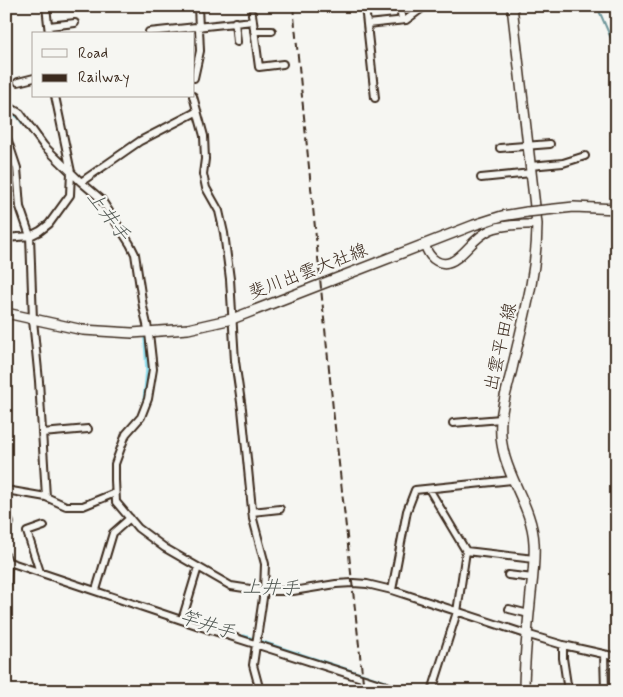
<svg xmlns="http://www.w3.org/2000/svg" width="623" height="697" viewBox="0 0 623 697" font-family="Mynerve,'Klee One',sans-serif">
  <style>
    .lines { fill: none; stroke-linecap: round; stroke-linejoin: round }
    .stream { stroke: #6f979b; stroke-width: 2 }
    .canal { stroke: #91dfef; stroke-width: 5.5 }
    .minor-casing { stroke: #3b2a1e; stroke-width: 10 }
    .tertiary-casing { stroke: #3b2a1e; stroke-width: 11 }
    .secondary-casing { stroke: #3b2a1e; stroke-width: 12 }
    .minor { stroke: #f6f6f2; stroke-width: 6 }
    .tertiary { stroke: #f6f6f2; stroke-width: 8 }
    .secondary { stroke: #f6f6f2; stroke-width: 9 }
    .rail { stroke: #3b2a1e; stroke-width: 2; stroke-dasharray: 8 4; stroke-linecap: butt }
    .secondary-bridge-casing { stroke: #3b2a1e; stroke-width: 12; stroke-linecap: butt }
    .secondary-bridge { stroke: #f6f6f2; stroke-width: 9 }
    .labels { text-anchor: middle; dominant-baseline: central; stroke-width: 4.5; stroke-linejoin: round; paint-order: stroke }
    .street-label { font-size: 18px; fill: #3b2a1e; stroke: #f6f6f2 }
    .water-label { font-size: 19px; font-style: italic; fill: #505752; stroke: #f6f6f2 }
  </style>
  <rect width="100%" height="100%" fill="#f6f6f2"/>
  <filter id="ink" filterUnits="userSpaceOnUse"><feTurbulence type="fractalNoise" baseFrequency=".02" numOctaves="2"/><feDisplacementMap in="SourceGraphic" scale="10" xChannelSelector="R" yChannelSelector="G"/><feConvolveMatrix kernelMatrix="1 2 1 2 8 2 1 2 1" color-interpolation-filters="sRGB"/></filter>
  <g filter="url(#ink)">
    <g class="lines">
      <path class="stream" d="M597,6L617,52"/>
      <path class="canal" d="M6,108L20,117L23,122
        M145,402L148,370L146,339
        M244,637L385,683"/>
      <g class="minor-casing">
        <path id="minor" d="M46,6L49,34
          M365,6L375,98
          M400,6L402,20
          M252,14L259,67L283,64
          M235,22L237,42
          M367,24L406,20L425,6
          M49,26L75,23
          M254,31H272
          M149,32L253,21
          M194,78L200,51L198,6
          M18,82L34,78
          M193,96L204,136L205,159L203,174L206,188L219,211L224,233L230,279L235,361L242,409L253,519L265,564L264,591L253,665L260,691
          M6,105L20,113L44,146L81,182L101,199L130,244L135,254L143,307L149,333L153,369L148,399L141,417L126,434L115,464V480L116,502L138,528L165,548L231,586L264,591H293L336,584L353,583L367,584L392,590L526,634L563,645L617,657
          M6,135L17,168L20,207L30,236L33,320L39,381L46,497
          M500,148L550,144
          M530,166L563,163L585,156
          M481,178L531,173
          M81,182L140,141L196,112
          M6,238L30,236L40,231L49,224L70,195L71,172L55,96
          M453,423L501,419
          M42,433L88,429
          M429,489L466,551L534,559
          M6,490L46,497L66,506H83L115,493
          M252,512L280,509
          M6,524L10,523L8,517
          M6,556L8,561L6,607
          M6,561L214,631L402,691
          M40,572L27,532L44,526
          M508,575L533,578
          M96,590L113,533L130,518
          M392,590L407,511L415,490L512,480
          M509,609L529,614
          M182,620L198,567
          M563,645V658L568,691
          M604,654L605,691
          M432,691L457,612L466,551"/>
      </g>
      <g class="tertiary-casing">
        <path id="tertiary" d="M425,245C429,259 442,270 457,258C469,249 475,237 490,230C503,224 522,225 537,224"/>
      </g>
      <g class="secondary-casing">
        <path id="secondary" d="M512,6L537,224C537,274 523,320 512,369C508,386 502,403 501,421C497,470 532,500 534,543C535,560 533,576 531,593C528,625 524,658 524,691
          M6,313L83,330L132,333L188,329L232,319L474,225L502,216L527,212"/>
      </g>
      <use href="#minor" class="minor"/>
      <use href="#tertiary" class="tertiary"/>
      <use href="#secondary" class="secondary"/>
      <path class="rail" d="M293,6L333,409L364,691"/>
      <g class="secondary-bridge-casing">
        <path id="secondary-bridge" d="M527,212L574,207L617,209"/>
      </g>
      <use href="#secondary-bridge" class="secondary-bridge"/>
    </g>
  </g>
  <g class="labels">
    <g class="street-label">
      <text transform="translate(308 272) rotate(-21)">斐川出雲大社線</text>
      <text transform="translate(501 347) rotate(-77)">出雲平田線</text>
    </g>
    <g class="water-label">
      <text transform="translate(108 216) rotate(53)">上井手</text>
      <text transform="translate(271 588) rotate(2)">上井手</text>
      <text transform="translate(207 625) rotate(18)">竿井手</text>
    </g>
  </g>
  <rect width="623" height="697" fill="none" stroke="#f6f6f2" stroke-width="25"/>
  <rect x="12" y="12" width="598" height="672" fill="none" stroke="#3b2a1e" stroke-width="2" filter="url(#ink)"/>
  <rect x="32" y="32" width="162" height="65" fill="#f6f6f2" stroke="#aba49d"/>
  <rect x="42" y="49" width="25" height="8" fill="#f6f6f2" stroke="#aba49d"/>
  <text x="78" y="58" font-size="15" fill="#3b2a1e">Road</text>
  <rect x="42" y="74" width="25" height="8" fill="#3b2a1e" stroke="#aba49d"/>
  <text x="78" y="82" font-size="15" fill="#3b2a1e">Railway</text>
</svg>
